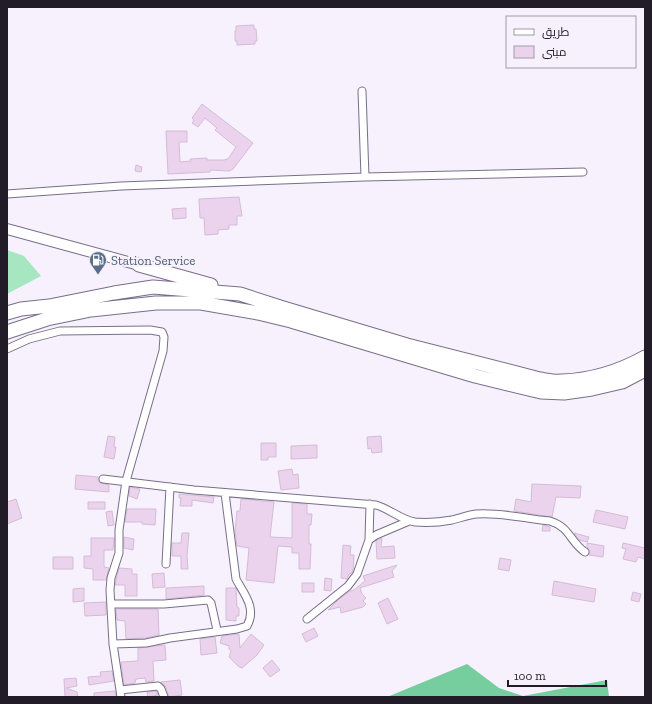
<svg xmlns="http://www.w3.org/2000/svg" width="652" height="704" viewBox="0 0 652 704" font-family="'Zilla Slab',Cairo,serif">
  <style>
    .green { fill: #a6e7c1 }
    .forest { fill: #76cd9d }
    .building { fill: #ebd3ee; stroke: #d3bcd6 }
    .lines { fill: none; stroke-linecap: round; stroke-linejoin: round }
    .street-casing { stroke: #796e89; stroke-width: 9 }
    .secondary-casing { stroke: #796e89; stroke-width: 12 }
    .highway-casing { stroke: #796e89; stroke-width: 15 }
    .street { stroke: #fff; stroke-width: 7 }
    .secondary { stroke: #fff; stroke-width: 10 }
    .highway { stroke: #fff; stroke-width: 13 }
    .labels { text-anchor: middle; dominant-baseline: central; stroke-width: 4; stroke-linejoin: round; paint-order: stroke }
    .service-label { font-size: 13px; fill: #4e5e75; stroke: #f6f1fd; text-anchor: start }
  </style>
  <rect width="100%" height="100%" fill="#f6f1fd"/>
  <path class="green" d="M7,250L24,256L41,276L7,294Z"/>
  <path class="forest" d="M467,664L499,688L523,696L607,680L609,697H387Z"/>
  <path class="building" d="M254,25V29H256L257,41H255V44L237,45V41H235V31H236V26Z
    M202,104L253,143L233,169L229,171L210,170V172L168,174L166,131H187V142H179L180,162L191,161L190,159L207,158V160H224L228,159L236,147L215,130L217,128L205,118L198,127L192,123L194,120L192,118Z
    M136,165L142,167L141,172L135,171Z
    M239,197L242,216H237V225H229V229L218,230V234L205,235L204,218H200L199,199Z
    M186,208V218L173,219L172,209Z
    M108,436L115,437L114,447H116L114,459L104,457Z
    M381,436L382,452L372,453L371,448L368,449L367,437Z
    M261,443H276V457H268V460H261Z
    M317,445V458L291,459V446Z
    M292,469L293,475L298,474L299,488L281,490L278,471Z
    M76,475L98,477V481L100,483L109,485V492L75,489Z
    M532,484L581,486L580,498L556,497L552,517L514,511L516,499L531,502Z
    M130,487L140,489L137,499L129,496Z
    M179,494L214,497L213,503L192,500V506H180L181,498H179Z
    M16,499L22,518L7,524V502Z
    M241,499L274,502L270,537L292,538V503L307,504V514H312L311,525H309V544H311L310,569H299V553H292V547L278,546L274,583L246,580L249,548L237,546L235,531L237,511H240Z
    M88,502H105V509H88Z
    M127,509H156L155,525L142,524V522H125Z
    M596,510L628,517L625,529L593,522Z
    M112,511L114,525L108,526L106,512Z
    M543,525L550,527V531H542Z
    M182,533H189L187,556L188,569H181V556H172V543H181Z
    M574,533L589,537L587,542L579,540Z
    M124,537L134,539L133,550L124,548Z
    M91,538H114L113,550H104V567L109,568L106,580H93V569L84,568V556H91Z
    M382,538L381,547L394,546L395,558L377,559L376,541Z
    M587,543L604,546L603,557L589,555L590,551L587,547Z
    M623,543L645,548V559L638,557L636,562L623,559L626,549L622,548Z
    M343,545L351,546L350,555H354L353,571L350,574H349L347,579L341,578Z
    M53,557H73V569H53Z
    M500,558L511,560L509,571L498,569Z
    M397,565L392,571L394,577L360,588L362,594L366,598L363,601L366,604L363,607L341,613L340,607L328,610L339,599L350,591L354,590L365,581L363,576Z
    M119,568L132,569V574H137V596H125V585H115Z
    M164,573L165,587L153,588L152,574Z
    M325,578L332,579L331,591L324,590Z
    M554,581L596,589L594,602L552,595Z
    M302,583H314V592H302Z
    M204,586V595L166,599V588Z
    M84,588V601L73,602V589Z
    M226,588H236L237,607L239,608V616H236V621L226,620Z
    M633,592L641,594L639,602L631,600Z
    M388,598L398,619L387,624L378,603Z
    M106,602V615L85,616L84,603Z
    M116,609H158L159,635L145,638L126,639L125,621L117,620Z
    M314,628L318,636L306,642L302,634Z
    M239,634L240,648L251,634L264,645L257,655L242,668L239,667L229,657L231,651L229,649V646L220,643L222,636Z
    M215,637L217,653L201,655L200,639Z
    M165,645L166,660L153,661L154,681L146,682L145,678L136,679L135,683L124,685L121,662L138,661V648Z
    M272,660L280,670L270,677L263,668Z
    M112,671L114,681L89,685L88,677L101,676L100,672Z
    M76,678L77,686L66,688L77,692L78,697H65L64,679Z
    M180,680L182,695L169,697L166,687L161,682Z
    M115,691L116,697H94V693Z
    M156,691L158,695L148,697L147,692Z"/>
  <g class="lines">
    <g class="street-casing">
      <path id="street" d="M362,91L365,177
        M7,194L121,186L365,177L583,172
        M7,349L29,339L60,331L150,330L162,332L164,337L163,351L126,481L119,530V553L111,578L110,590L113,644L121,697
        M103,479L194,490L376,505C390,509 401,520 415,522C427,523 441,522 452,520C460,518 468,515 476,514C501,512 526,519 550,521C570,527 570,542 585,552
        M369,540L376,535L409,521
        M166,564L170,487
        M111,604H164L208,600L211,603L217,630
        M307,619L348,586L357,574L369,540L370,504
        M113,644L146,643L170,638L237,629L247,626C257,608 244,594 236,579L225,493
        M120,690L158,686L161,689L164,697"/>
    </g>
    <g class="secondary-casing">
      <path id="secondary" d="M7,229L139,265"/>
    </g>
    <g class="highway-casing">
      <path id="highway" d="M139,265L211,285
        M7,313L21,309L49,306L114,293L153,287L240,294L280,307L407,345L540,379C547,380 555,382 562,381C591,380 620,371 645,357
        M7,332L47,319L91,310L156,303H201L258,313L291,321L475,376L541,392L564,393L592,389L622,382L645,370"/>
    </g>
    <use href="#street" class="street"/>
    <use href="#secondary" class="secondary"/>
    <use href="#highway" class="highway"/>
  </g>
  <defs>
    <g id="fuel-pin" transform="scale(0.9)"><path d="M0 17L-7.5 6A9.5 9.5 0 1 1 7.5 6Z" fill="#5c6f8a" stroke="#f6f1fd"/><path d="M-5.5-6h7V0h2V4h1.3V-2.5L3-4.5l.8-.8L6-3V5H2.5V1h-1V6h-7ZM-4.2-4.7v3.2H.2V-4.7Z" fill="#fff"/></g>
  </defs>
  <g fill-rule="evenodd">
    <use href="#fuel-pin" x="98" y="260"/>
  </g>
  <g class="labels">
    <g class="service-label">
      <text x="111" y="260">Station Service</text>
    </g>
  </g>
  <rect width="652" height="704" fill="none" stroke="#211c27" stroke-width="16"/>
  <rect x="506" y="16" width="130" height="52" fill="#f6f1fd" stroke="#a19ca7"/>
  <rect x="514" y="29" width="20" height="6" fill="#ffffff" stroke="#a19ca7"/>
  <text x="542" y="36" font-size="12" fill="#211c27">طريق</text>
  <rect x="514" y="46" width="20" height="12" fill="#ebd3ee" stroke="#a19ca7"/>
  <text x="542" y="56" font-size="12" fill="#211c27">مبنى</text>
  <path d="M508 680v6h98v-6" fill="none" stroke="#211c27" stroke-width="2"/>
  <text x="514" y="680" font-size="12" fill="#211c27" stroke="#f6f1fd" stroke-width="3" paint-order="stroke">100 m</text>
</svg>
